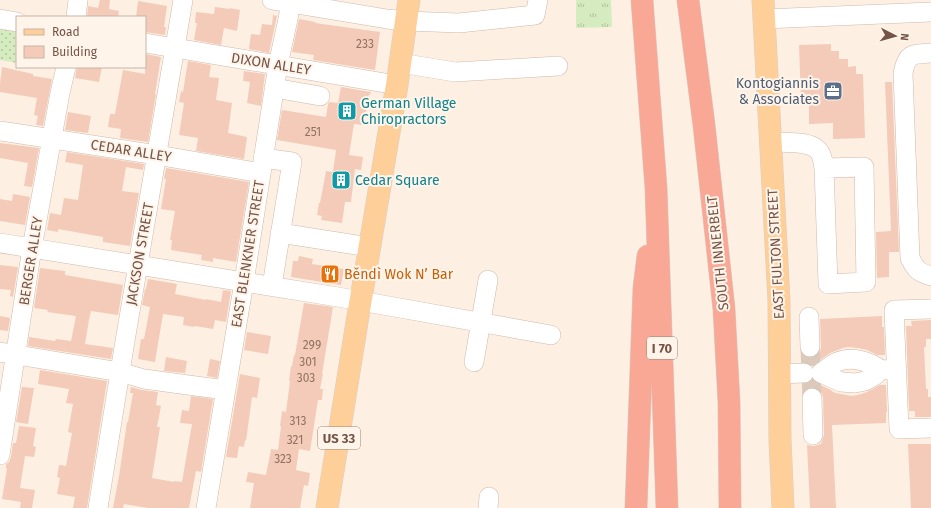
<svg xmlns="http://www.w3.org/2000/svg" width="931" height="508" viewBox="0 0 931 508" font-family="'Fira Sans',sans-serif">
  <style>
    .grass { fill: url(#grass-tufts) }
    .park { fill: url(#park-dots) }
    .building { fill: #f3cbb8 }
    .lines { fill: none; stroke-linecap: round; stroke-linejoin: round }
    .minor-tunnel { stroke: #dbc9bb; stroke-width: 19; stroke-dasharray: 19 10; stroke-linecap: butt }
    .minor-casing { stroke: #d0b8ab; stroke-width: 20 }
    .major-casing { stroke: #d8cfcb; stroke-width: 23 }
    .highway-casing { stroke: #d8cfcb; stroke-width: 23 }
    .minor { stroke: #fff; stroke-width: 19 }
    .major { stroke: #fecf98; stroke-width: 22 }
    .highway { stroke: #faa896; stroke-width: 22 }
    .labels { text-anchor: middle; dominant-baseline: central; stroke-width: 4; stroke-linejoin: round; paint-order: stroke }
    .number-label { font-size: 12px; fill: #947263 }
    .shield { fill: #fff4e9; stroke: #9e8478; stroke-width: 1 }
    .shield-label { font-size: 13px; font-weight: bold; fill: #755447 }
    .street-label { font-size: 14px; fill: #755447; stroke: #fff4e9 }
    .service-label { font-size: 14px; fill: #4e5e75; stroke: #fff4e9; text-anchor: end }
    .culture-label { font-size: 14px; fill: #0d838f; stroke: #fff4e9; text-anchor: start }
    .food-label { font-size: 14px; fill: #c56008; stroke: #fff4e9; text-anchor: start }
  </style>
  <defs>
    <pattern id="grass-tufts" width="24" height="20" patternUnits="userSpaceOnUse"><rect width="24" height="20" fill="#d5ebc0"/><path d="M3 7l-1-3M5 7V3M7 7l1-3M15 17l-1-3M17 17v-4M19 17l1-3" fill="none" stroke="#b1c19e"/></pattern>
    <pattern id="park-dots" width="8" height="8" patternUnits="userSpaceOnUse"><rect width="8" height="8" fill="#d5ebc0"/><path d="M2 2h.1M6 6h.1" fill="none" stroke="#b1c19e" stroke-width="1.8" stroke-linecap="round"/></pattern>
  </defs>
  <rect width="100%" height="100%" fill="#fdf0e2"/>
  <path class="grass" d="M576,0H611L612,27L576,28Z"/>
  <path class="park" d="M0,22L17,25V63L0,60Z"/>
  <path class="building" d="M100,0H110L109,9L119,11L118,17H87L88,6L98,8Z
    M138,1L167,6L164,27H166L165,35L145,32V17H136Z
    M215,7L230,9V8L240,10L237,31L224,28L221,45L194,40L197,23H195L196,12L214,14Z
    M273,15L277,16L269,53L249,49L251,34L260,35L262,24L272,25Z
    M299,19L315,22V23L380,32L375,70L313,60L314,55L292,52Z
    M831,44V51H839V59H848V67L856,66V74H863L865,138L833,139V123L809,124V100L801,101L799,45Z
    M145,54L161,57L155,94H156L148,142L120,138L121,129L108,127L110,114H115L123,70L145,74Z
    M188,61L211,65L209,77L219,78L216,100L232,103L228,133L247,137L244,159L196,151L198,138L179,135L184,103L179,102L181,91L183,92Z
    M2,67L33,74V76L52,79L43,126L36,125L38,116L34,115L37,98L0,92V84Z
    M77,67H102L99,82L75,78Z
    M244,71L265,74L261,106L247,103L250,82L243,81Z
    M885,82H892L899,252H889V277L877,278L876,232L891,231Z
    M341,87L371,92L370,95L369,94L364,125L354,124L349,155L363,157L361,170L355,169L351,202H345L342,223L321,220L322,216L317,215L319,203H320L326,171L333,172L336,150L277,140L282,110L326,117L328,104L329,102L338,103Z
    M68,112L91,116L88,133L65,130Z
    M0,143L39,148L32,187L24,186L28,163L0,158Z
    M67,152L144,164L143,170L126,167L122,191L139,193L130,246L103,242V237L58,229V232L47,230L50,213L61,215L64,198L78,200L83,165L65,162Z
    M166,168L249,182L236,262L213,258V262L201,260L202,255L171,250L172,240H170L175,211L161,209L166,179H164Z
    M13,194L30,197L25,225L0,221V199L12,201Z
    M299,256L313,259L312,264L344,269L341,285L291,277L293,261H298Z
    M0,265L18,267L13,297L10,296L11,290L0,289Z
    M40,268L65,271V275L123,285L118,315L91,311L89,320L85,344L113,348L111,359L28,346L29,337L55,341L56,339L71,341L76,316L47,312L48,310L34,308Z
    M148,279L177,284L175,294L206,300V299L221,302L223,290L231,291L226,322L215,320L213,329L195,326L194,327L183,325L184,317L163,314L155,362L138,359L141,339H144L150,307L142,305L145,289H146Z
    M304,303L333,307L322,374H323L320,389H323L322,400H318L310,451L299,449L296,470L310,473L308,486L304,485L300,508H250L254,483L246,482L248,472L266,475L271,449L278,450L281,426H280L282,411L286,412L290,381H289L291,366H292L294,355H295Z
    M0,316L10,318L8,331L0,330Z
    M882,316V327H884L885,355H877L867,350L858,348L848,347L843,348L830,353L820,360L813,366L809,363L803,362L802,354L805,357L811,358L816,356L820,352L821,347L820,319Z
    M931,320V339H926V347H924L926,389H928V397H931V417H915V411H909L906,326H912L911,321Z
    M247,332L271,336L268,354L244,350Z
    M166,357L187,361L185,373L164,371Z
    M210,359L220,361L217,378L207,376Z
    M40,370L107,381L87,508H73L75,497L57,494L60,478L57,477L59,465L66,466L72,433L68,432L73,404L66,403L69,389L38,384Z
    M240,374L260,378L257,398L252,397L246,441L245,440L244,447L239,446L237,458L226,457Z
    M812,380L816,383L829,389L835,393L852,396L858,395L867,392L880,385H886L887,412H886V423L832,425L836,508H810L807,445L814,446L821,444L824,435L823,398L822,393L818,389L812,387L807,388L804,391V384L810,382Z
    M22,387L34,388L28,424L16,422Z
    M131,387L142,390L158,392L156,405L161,406L157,427H160L152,478L174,482V481L182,482L192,424L180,423L182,410L189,411L191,396L213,399L201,472L196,471L189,508H148L124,504L123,508H113L119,476L127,422H128L133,393H130Z
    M19,426L36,428L33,446L36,447L34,457L25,456L20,488L35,490L32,508H20L21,502L2,499L7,469L6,468V464L9,462L11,457L13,443H16Z
    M908,444H931V508H911Z"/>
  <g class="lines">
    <path class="minor-tunnel" d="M810,347L812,398"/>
    <g class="minor-casing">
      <path id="minor" d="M272,0L387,19L406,21L459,23L535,15L538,0
        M76,17L78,0
        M0,19L17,22
        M764,19L931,12
        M145,43L397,85
        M931,53C912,54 907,53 903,73L910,258C916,270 918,272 931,276
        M400,63L455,72L558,66
        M274,88L320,96
        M0,131L157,155L261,173
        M771,142C785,143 815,139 821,155C823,159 823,164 824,168L828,284L866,282L864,167L824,168
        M263,158L292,162L272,286
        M280,233L369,247
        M0,243L338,297L551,335
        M931,309L894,310L899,429L931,428
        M809,317L810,347
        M0,352L120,372L144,379L188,385L226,390
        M474,362L488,280
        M881,370C869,361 852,356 837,362C832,364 826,369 821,373L841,382L855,383L865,381L874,376L881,370L897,369
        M780,374L804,373
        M812,398L813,435
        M0,455L32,248L60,93L66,67
        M98,508L125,341L183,0
        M206,508L244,282L278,65L288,19L291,0
        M488,508L489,497"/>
    </g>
    <g class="major-casing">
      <path id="major" d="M763,0L779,301L780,440L783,508
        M327,508L358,316L397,85L409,0"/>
    </g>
    <g class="highway-casing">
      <path id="highway" d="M642,0L656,188L667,508
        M688,0L704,125L724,309L729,402L730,508
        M636,508L644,288L648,256"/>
    </g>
    <use href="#minor" class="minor"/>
    <use href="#major" class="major"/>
    <use href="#highway" class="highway"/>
  </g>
  <defs>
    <g id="office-square" transform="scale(1)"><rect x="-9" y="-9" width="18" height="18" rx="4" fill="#5c6f8a" stroke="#fff4e9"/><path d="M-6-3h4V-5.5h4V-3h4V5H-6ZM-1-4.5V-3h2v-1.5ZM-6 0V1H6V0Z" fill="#fff"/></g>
    <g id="building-square" transform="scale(1)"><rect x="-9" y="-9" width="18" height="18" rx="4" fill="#0f9aa8" stroke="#fff4e9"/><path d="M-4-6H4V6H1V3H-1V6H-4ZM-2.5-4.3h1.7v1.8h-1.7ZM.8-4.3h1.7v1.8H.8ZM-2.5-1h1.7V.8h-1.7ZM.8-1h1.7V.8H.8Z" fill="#fff"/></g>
    <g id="restaurant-square" transform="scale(1)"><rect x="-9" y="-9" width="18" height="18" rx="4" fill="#e8710a" stroke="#fff4e9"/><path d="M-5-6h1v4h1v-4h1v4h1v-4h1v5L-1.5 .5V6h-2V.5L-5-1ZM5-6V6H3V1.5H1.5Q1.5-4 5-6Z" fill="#fff"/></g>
  </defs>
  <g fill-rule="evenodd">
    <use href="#office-square" x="833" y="91"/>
    <use href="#building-square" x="347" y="111"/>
    <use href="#building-square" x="341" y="180"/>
    <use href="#restaurant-square" x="330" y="274"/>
  </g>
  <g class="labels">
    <g class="number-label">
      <text x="365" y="44">233</text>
      <text x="313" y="132">251</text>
      <text x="312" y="345">299</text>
      <text x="308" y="362">301</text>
      <text x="306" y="378">303</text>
      <text x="298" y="421">313</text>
      <text x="295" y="440">321</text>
      <text x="283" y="459">323</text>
    </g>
    <g class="shield">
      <rect x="647" y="337" width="30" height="22" rx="3"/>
      <rect x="318" y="427" width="42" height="22" rx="3"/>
    </g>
    <g class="shield-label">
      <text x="662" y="348">I 70</text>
      <text x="339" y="438">US 33</text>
    </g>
    <g class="street-label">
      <text transform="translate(271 64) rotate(9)">DIXON ALLEY</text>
      <text transform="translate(131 151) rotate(9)">CEDAR ALLEY</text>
      <text transform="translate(718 253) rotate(-96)">SOUTH INNERBELT</text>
      <text transform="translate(140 254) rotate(-80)">JACKSON STREET</text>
      <text transform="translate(248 254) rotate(-81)">EAST BLENKNER STREET</text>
      <text transform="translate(776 254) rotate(-93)">EAST FULTON STREET</text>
      <text transform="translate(31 261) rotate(-81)">BERGER ALLEY</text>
    </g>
    <g class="service-label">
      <text x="819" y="83">Kontogiannis<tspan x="819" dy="16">&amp; Associates</tspan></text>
    </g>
    <g class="culture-label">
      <text x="361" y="103">German Village<tspan x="361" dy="16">Chiropractors</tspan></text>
      <text x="355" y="180">Cedar Square</text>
    </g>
    <g class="food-label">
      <text x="344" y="274">Běndì Wok N’ Bar</text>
    </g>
  </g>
  <rect x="16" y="16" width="130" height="52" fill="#fff4e9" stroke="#c8b4a8"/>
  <rect x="24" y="29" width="20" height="6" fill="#fecf98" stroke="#c8b4a8"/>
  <text x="52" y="36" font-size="12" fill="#755447">Road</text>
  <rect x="24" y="46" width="20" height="12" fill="#f3cbb8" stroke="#c8b4a8"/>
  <text x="52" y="56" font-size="12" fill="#755447">Building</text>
  <g transform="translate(895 36) rotate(96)" stroke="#fff4e9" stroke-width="3" paint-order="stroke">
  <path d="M0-3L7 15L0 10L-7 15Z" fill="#755447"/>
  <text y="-6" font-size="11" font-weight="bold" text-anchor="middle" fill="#755447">N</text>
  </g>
</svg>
